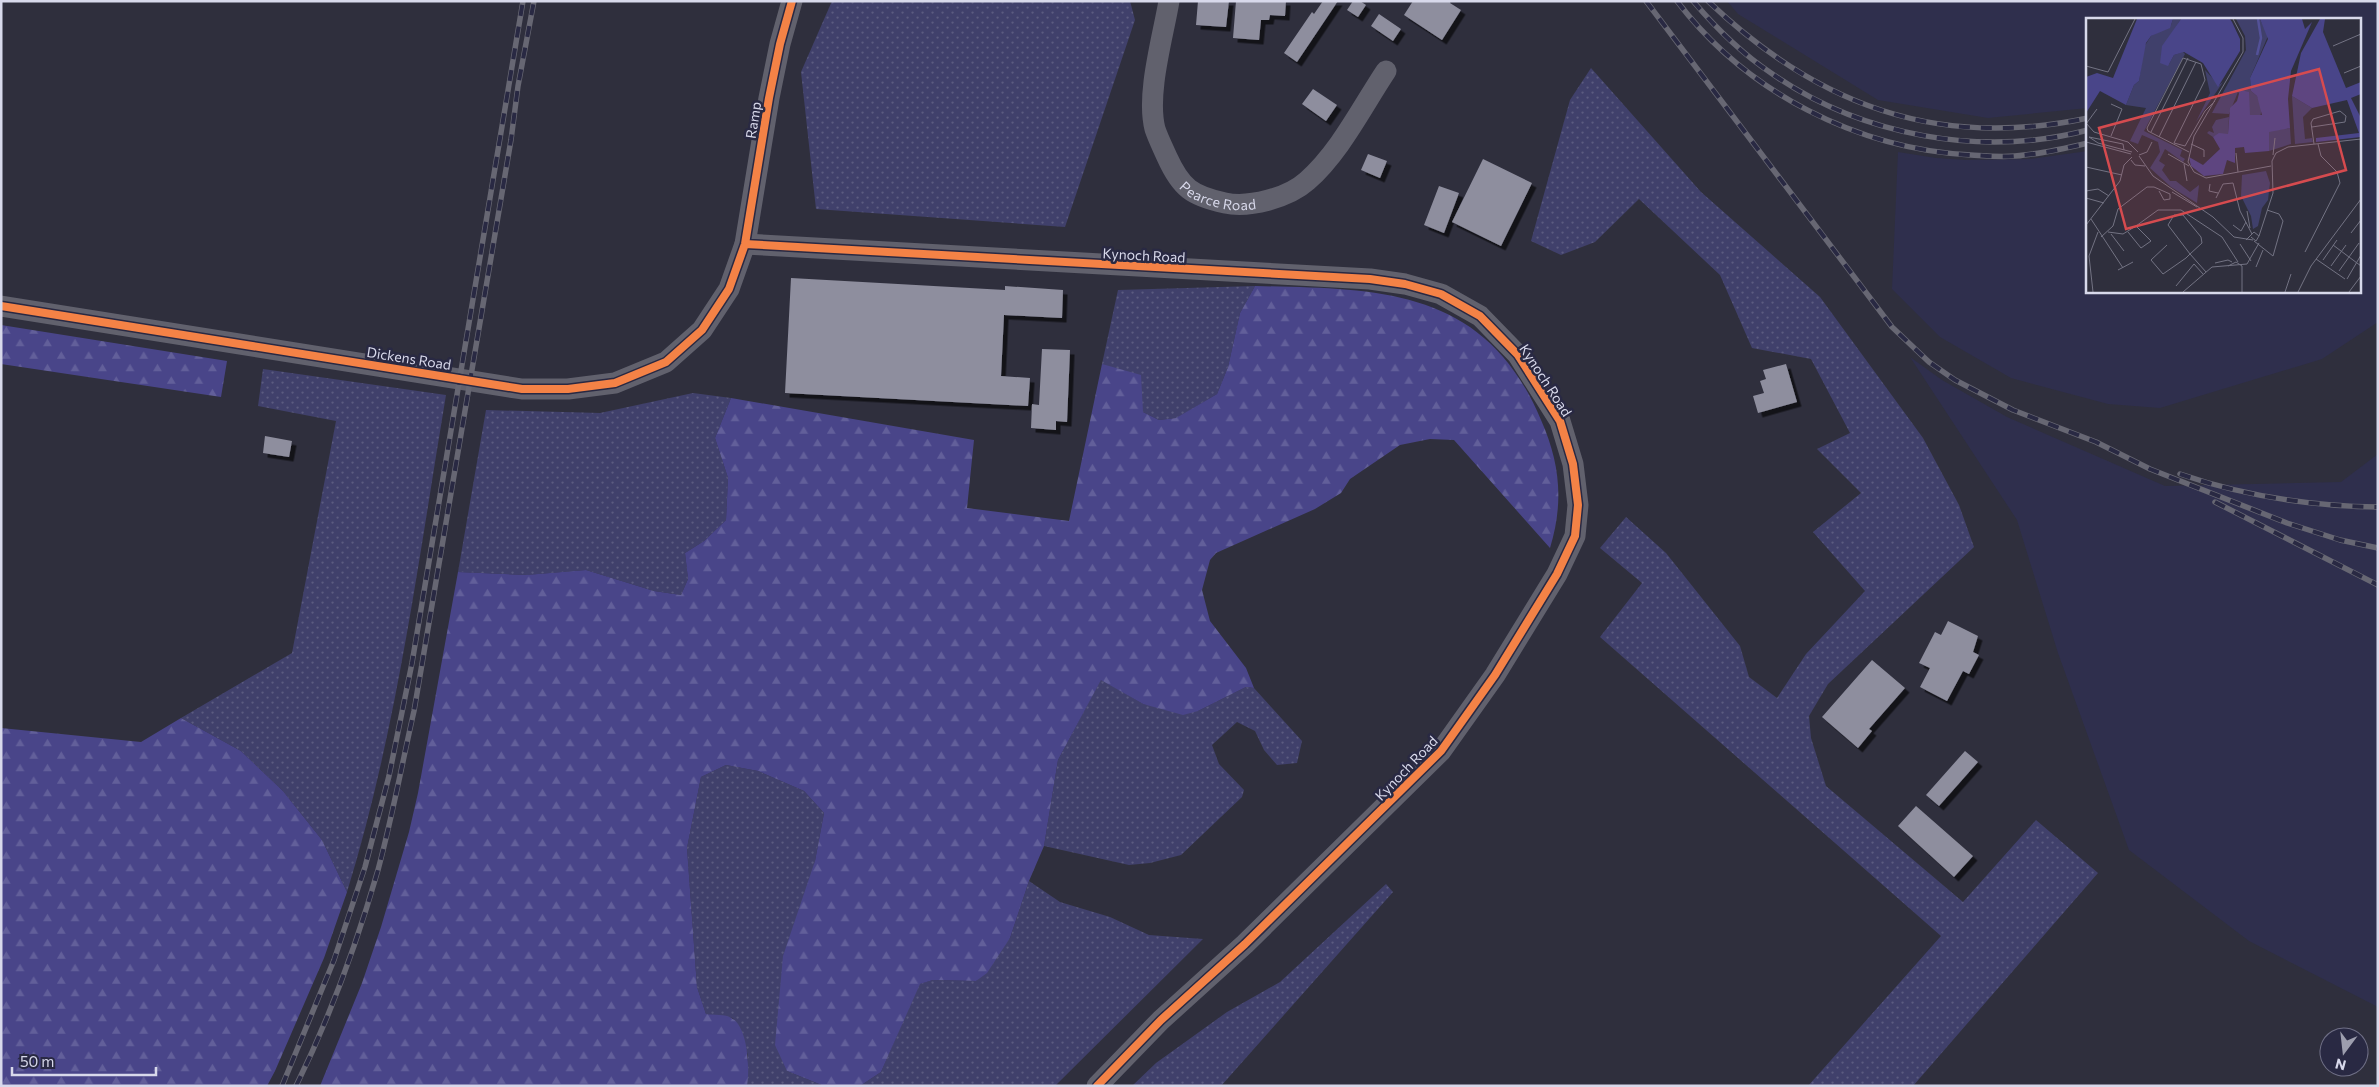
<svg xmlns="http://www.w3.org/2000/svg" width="2379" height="1087" viewBox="0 0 2379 1087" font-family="Commissioner,sans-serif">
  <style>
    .built { fill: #2f2f4d }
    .grass { fill: url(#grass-dots) }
    .forest { fill: url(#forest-firs) }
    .building { fill: #8e8e9e; filter: url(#shadow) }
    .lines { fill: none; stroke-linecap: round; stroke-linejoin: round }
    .minor { stroke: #61616d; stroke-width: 21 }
    .rail-casing { stroke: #676773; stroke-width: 5.5 }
    .rail { stroke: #292943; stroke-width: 4; stroke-dasharray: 11; stroke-linecap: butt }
    .cycleway-casing { stroke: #292943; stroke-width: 11 }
    .cycleway { stroke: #f48246; stroke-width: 8 }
    .labels { text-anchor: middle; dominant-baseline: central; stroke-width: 5; stroke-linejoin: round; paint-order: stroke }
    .street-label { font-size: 14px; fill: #d8d9eb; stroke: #292943 }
    .inset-river { fill: none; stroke: #535198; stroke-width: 2.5 }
    .inset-road { fill: none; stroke: #737383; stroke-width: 1 }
    .view { fill: #d64b4f; fill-opacity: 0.15; stroke: #d64b4f; stroke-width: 2.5 }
    .inset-edge { fill: none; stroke: #d8d9eb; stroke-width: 2.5 }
  </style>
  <defs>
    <pattern id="grass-dots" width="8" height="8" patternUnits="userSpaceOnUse" patternTransform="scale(1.25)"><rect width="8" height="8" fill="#40406b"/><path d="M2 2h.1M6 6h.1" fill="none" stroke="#5b5b80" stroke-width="1.8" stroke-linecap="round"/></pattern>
    <pattern id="forest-firs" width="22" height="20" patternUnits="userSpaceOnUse" patternTransform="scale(1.25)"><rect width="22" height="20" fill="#494589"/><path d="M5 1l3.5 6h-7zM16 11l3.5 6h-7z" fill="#625f9a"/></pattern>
    <filter id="shadow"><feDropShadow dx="4.5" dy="4.5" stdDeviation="0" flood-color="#0009"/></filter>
  </defs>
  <rect width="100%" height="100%" fill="#2f2f3d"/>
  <path class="built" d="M1727,1H2378V322L2322,359L2160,408L2108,404L2011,378L1940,337L1892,289L1898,152L1936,158L1966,160L2030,159L2088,151V291H2360V19H2088V108L1988,118L1878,100L1738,14Z
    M1910,357L1942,380L2007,417L2165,486L2341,482L2378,454V1007L2249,941L2129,850L2058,653L2017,520Z"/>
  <path class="grass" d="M832,1H1130L1135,20L1065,227L816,209L801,72Z
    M1591,68L1701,192L1820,297L1923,438L1959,505L1974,547L1828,684L1809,716L1811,738L1826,786L1963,902L2036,820L2098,873L1913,1086H1808L1941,936L1600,637L1642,583L1600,548L1626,517L1666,553L1740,646L1749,677L1777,698L1806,654L1865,591L1813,532L1861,493L1817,449L1850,433L1811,359L1752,348L1720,275L1639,199L1595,242L1561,255L1531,241L1570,100Z
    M1255,286L1240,313L1228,367L1217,394L1177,418L1159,420L1143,412L1102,364L1118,290Z
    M263,369L446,395C418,562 397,730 347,892L322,840L283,791L241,751L181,718L292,653L336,421L258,406Z
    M693,393L731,398L715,438L728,478L726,520L704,541L685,553L688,579L681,595L654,591L586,570L527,575L458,572L486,410L600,413Z
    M1101,679L1143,704L1198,711L1246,687L1254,688L1302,741L1297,763L1277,765L1264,750L1255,731L1237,722L1212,745L1219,764L1244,790L1242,797L1181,855L1150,863L1129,865L1044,846L1058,760Z
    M726,765L758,771L804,791L824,813L815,861L787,1071L824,1086H747L748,1055L733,1018L706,1014L697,987L687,848L701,777Z
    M1029,881L1060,902L1110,917L1149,935L1203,939L1055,1086H860L881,1072L919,984L933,980L976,981L1010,938Z
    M1386,884L1393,892L1221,1086H1132L1156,1063L1227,1012L1280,982Z"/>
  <path class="forest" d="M1255,286C1379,289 1485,287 1541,420C1560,463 1564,502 1550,548L1454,440L1430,439L1400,445L1350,479L1341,493L1315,509L1216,553L1210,560L1202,590L1210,621L1246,668L1254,688L1246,687L1198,711L1183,715L1143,704L1101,680L1058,760L1044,846L1029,881L1010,938L987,973L976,981L933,980L920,984L881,1072L860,1086H824L787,1071L775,1045L783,956L815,861L824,813L804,791L758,771L726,765L701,777L687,848L697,987L706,1014C714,1015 727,1014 733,1019C748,1029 750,1069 747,1086H320L362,983L381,927L409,832L418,793L458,572L526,575L586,570L654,591L681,595L688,579L685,553L704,541L726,520L728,478L715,438L731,398L974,440L967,508L1069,521L1102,364L1141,375L1143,412L1159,420L1176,418L1217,394L1228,367L1240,313Z
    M1,325L227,361L221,397L1,364Z
    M181,718L241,751L283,791L322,840L347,892L324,958L275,1071L267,1086H1V728L141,742Z"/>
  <path class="building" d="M1198,1H1229L1226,27L1196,25Z
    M1236,1H1286L1285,16L1270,15L1269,20H1261L1259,40L1233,38Z
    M1323,1H1338L1297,62L1284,53L1312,12L1314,14Z
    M1353,1H1360L1366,5L1358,17L1347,10Z
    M1413,1H1451L1450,3L1461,10L1442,40L1404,15Z
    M1379,14L1401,29L1393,41L1371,26Z
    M1313,89L1337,105L1326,121L1302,104Z
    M1368,154L1387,161L1380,178L1361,170Z
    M1483,159L1532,183L1501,246L1452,222Z
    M1439,186L1459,193L1444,233L1424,225Z
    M791,278L1005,290V286L1063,290L1062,318L1004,315L1001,376L1030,378L1028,406L785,393Z
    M1042,349L1070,350L1067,422L1056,421V430L1031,428L1032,404L1039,405Z
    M1786,364L1797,402L1758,413L1753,396L1764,393L1760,381L1766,379L1763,370Z
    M265,436L292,441L289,457L263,453Z
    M1948,621L1978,636L1973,652L1979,655L1969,674L1963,671L1947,701L1920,687L1930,668L1919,663L1935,632L1941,635Z
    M1872,660L1905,688L1869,729L1872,731L1858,748L1822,717Z
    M1965,751L1978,762L1939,806L1926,795Z
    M1916,806L1973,856L1954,877L1898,826Z"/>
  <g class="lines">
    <g class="minor">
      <path id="s1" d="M1169,1C1163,37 1146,94 1155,129C1158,138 1163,148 1167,157C1181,188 1192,196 1225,203C1249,208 1288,198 1307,181C1340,152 1362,107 1386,71"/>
      <path d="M745,244L1370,279L1405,284L1441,294L1480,316L1518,355L1560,421L1573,464L1578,505L1575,536L1557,574L1495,675L1441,751L1245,944L1161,1020L1097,1086"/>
      <path d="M1,306L522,389H568L615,383L666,362L702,330L729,289L745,244L769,98L780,44L792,1"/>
    </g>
    <g class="rail-casing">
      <path id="rail" d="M1646,1L1892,327L1929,362L1955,380L2013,410L2096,442L2150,469L2287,523L2340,540L2378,548
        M1677,1C1746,92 1857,149 1971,155C1988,156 2007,158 2024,155C2046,153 2067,148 2088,143
        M1693,1C1716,28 1741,53 1771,73C1861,136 1982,158 2088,130
        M1708,1C1817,105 1937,150 2088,118
        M2180,474C2244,496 2310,506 2378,507
        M2215,502L2378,585
        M282,1086L334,960L365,867L389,776L412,663L523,1
        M296,1086C330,1017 357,943 378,870C392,818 402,764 414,711L511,140L518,86L534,1"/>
    </g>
    <use href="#rail" class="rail"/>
    <g class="cycleway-casing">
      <path id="cycleway" d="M745,244L1370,279L1405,284L1441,294L1480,316L1518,355L1560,421L1573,464L1578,505L1575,536L1557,574L1495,675L1441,751L1245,944L1161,1020L1097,1086
        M1,306L522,389H568L615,383L666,362L702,330L729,289L745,244L769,98L780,44L792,1"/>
    </g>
    <use href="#cycleway" class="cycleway"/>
  </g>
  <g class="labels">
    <g class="street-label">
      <text transform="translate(753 120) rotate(-81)">Ramp</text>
      <text stroke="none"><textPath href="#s1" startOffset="230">Pearce Road</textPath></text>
      <text transform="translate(1144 255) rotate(3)">Kynoch Road</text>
      <text transform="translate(409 358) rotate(9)">Dickens Road</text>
      <text transform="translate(1546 380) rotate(57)">Kynoch Road</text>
      <text transform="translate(1406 768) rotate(-46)">Kynoch Road</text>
    </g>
  </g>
  <g transform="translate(2086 18)">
    <rect width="275" height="275" fill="#2f2f3d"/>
    <path d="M87,1H95L78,27L83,46L88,37L97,34L99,36L58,113L96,132L94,138L99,141L97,144L79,131L73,143L79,147L76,152L84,163H90L104,174L113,167L111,185L85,169L64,150L74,134L72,124L56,117L52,126L44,123L60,90L40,87L48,67L53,63L58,29L65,18L85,7ZM150,1H174L182,18L164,60L165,73L171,78L176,90L174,99L164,97L152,74L143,96L126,95L160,32L159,18ZM119,52L133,67L137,64L110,104L124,75ZM206,78L226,90L217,99L219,121L226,120L227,124L209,126ZM143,99L142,116L127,119L121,115L123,113L128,115L126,109L130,102ZM204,110L205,126L183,133V113ZM180,153L184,165L182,182L176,190L172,208L167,211L165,198L155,178L156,157Z" fill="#40406b"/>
    <path d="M51,1H87L84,10L65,18L60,25L53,63L48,67L40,87L14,73L0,95V59L11,55L27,60ZM95,1H144L146,4L154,21V33L132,69L117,45L98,34L88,37L82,48L74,45L76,28ZM174,1H216L219,11L226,4L205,53L202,81L204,110L183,114V133L159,135L158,129L149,130V145L141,142L137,156L118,158L105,148L103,139L117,147L134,131L127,119L133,115L142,116L144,90L151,83L154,72L163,74L164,97H176L171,78L165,73L164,60L182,21ZM234,1H239L237,14L260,70L275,64V76L265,80L275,100V119L230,124V120L273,115L261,82L226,90L206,78L215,35Z" fill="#494589"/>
    <path class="inset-river" d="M171,37L175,20L172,1"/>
    <path class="inset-road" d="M147,1L157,20V34L108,118L102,144L108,154L120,160L185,148M247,28L275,16M0,48L22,54L49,1M258,55L275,48M25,86L36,91L25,118M0,105L8,114L42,124L52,134M0,106L11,91M226,109L259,104L260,98L254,93L227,101L225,105L228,126M65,114L102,40M73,119L110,44M0,124L45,136M105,126L118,132V139M38,132L37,126L3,119L12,125L46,134M103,134L62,113L61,110L97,40L115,46L119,62L88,125L99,128L119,93L129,83M150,135L152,154M82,136L103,148M53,137L61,134L66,124M187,137L189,120M53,138L67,158L127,199L148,219L167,222M45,142L49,147L59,148M98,146L101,163M0,149L36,157M124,166L123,173L132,175M0,173L12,171L23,178M86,174L111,189M0,180L18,185M130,180L137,166L147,165L154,193L166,216M161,193L164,210M5,201L37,250M0,207L34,163L38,147L46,139M147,207L155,213L160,204M50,208L72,192H95L136,219L152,244M22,214L37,216L50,208L65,223L55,230L42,214M265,215L275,202M25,216L38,233M173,218L187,175L186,143L190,135L202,129L275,121M15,219L27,208L32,191L61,169H68L84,176V181L78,182L73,173M160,222L168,214L173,218L170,223L165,219M168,223L187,238L197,203L193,196L181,192M154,226L165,243M81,227L65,242L77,256L100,240L104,236L116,225L115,219L97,197H88L82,207L104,236L120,254M247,227L275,248M219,234L254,165L251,154L235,138L232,126M230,241L259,261M237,242L251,222M129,245L142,242L146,244M142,248L150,244L156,248V274M245,248L260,227M170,249L177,232M32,252L47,244M253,253L273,225M261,261L275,237M90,268L108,246L117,256M7,274L3,238L12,214M97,274L126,249L161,246L173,225M199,274L205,256M212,274L225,248L275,181M263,274L275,258"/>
    <path class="view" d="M233,51L260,152L40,211L13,110Z"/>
    <rect width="275" height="275" class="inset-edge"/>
  </g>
  <rect width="2379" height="1087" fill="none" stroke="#d8d9eb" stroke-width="5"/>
  <g transform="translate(2344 1052) rotate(195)"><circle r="24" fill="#292943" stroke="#6f6f86"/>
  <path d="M0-4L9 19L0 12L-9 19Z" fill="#9d9eae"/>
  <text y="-8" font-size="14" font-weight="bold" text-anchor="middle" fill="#d8d9eb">N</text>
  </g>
  <path d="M12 1067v8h144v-8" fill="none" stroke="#d8d9eb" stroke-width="2.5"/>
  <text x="20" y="1067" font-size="15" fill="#d8d9eb" stroke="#292943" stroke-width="4" paint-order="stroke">50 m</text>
</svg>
